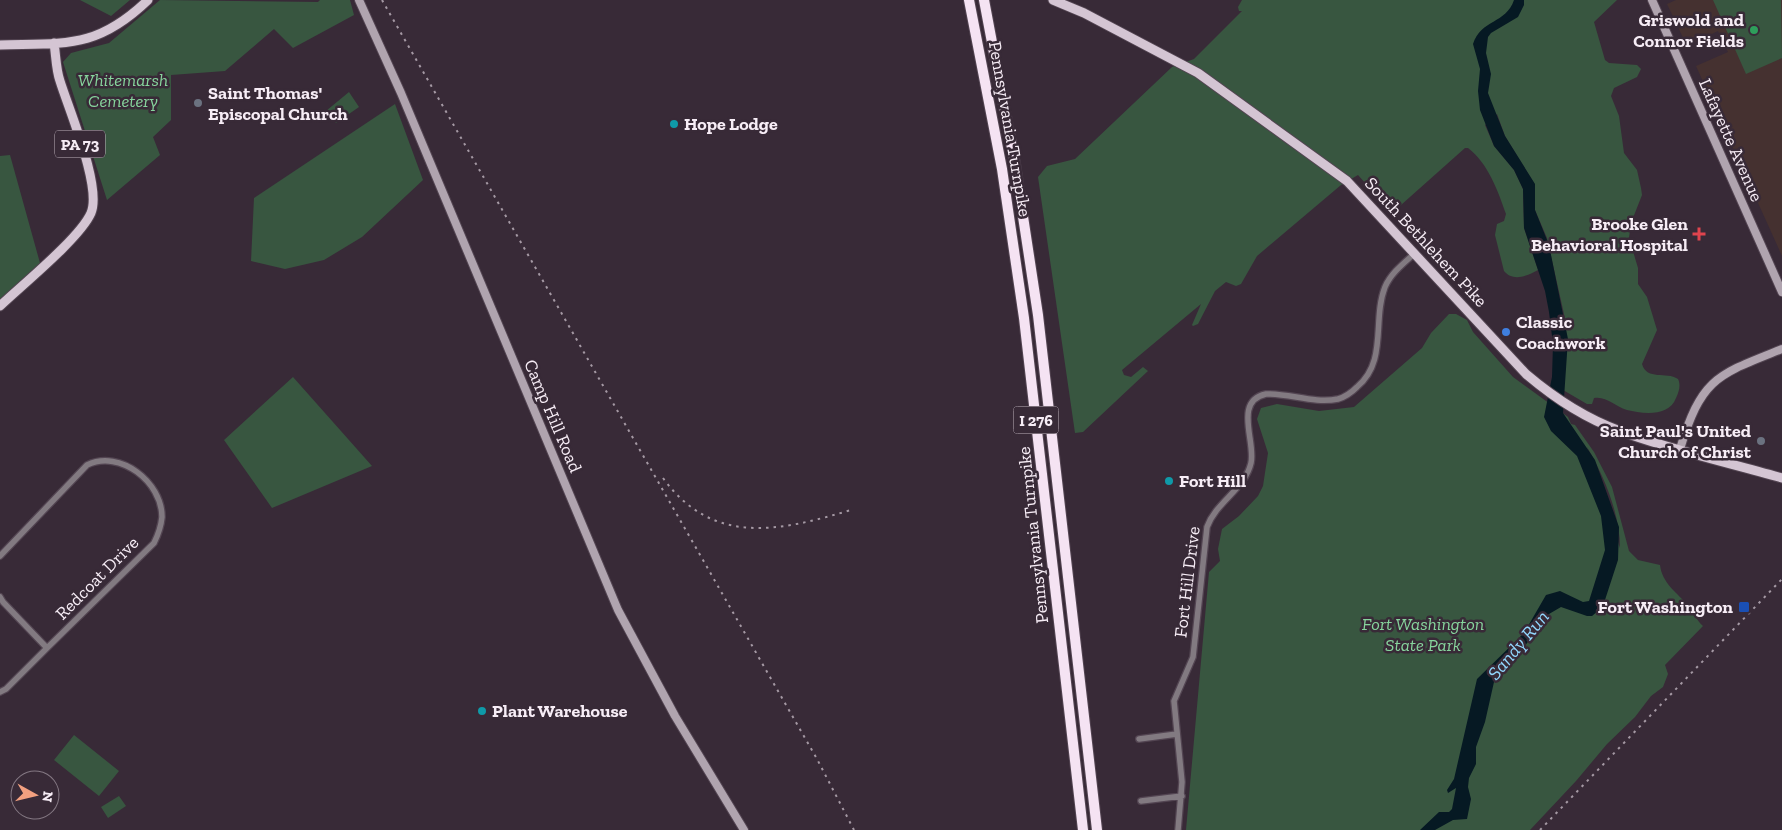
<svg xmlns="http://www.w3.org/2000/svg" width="1782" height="830" viewBox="0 0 1782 830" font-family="'Zilla Slab',serif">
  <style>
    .education { fill: #453130 }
    .green { fill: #385640; fill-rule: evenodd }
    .water { fill: #061923 }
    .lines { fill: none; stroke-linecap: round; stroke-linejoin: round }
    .street-casing { stroke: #534552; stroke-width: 8 }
    .secondary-casing { stroke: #534552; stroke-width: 10 }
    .primary-casing { stroke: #534552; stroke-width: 11 }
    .highway-casing { stroke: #534552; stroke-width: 12 }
    .street { stroke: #827a81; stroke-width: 5.5 }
    .secondary { stroke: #b0a4af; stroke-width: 8 }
    .primary { stroke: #d4c5d3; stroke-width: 9 }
    .highway { stroke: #f5e3f3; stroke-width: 10 }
    .rail { stroke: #a599a4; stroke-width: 2; stroke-dasharray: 2.5 5; stroke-linecap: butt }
    .leisure-dot { fill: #2e9e5b; stroke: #382a37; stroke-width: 2 }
    .worship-dot { fill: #6b7280; stroke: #382a37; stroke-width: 2 }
    .culture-dot { fill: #0f9aa8; stroke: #382a37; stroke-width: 2 }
    .health-dot { fill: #e0444e; stroke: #382a37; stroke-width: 2 }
    .shop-dot { fill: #3f7fe0; stroke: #382a37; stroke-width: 2 }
    .transit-dot { fill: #1a4fb4; stroke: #382a37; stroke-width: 2 }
    .labels { text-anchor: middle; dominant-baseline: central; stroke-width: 5; stroke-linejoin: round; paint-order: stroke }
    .shield { fill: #382a37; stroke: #beb2bd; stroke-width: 1 }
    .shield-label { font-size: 16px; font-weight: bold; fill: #f7edf6 }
    .poi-label { font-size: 18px; font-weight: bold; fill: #f7edf6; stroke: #382a37; text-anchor: start }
    .park-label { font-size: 18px; font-style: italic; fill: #87d59d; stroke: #382a37 }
    .street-label { font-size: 18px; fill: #f7edf6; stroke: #382a37 }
    .water-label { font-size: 19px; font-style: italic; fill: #92d8ff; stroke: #382a37 }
  </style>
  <rect width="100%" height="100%" fill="#382a37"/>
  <path class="education" d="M1676,0H1782V256L1696,66L1728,52L1718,31L1687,46L1667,4Z"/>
  <path class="green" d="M80,0H130L111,16Z
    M160,0L318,2L320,0H350L354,15L293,48L274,29L225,71L171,75V120L153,137L160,155L107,200L63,62L71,53L109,43Z
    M1242,0H1617L1594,22L1605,60L1609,63L1637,65L1641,69L1637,77L1614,88L1611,96L1619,116L1624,153L1637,170L1641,188L1642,195L1631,223L1629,238L1638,268V284L1647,297L1657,330L1642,364C1647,381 1666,371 1678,379C1681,385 1679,392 1676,398C1669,417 1643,414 1627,410C1614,406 1607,396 1594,398L1592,404H1587L1563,390L1566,362V323L1547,238L1535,210V185L1505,136L1497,114L1485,125L1494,146L1514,170L1523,189L1524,228L1538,270C1527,276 1513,282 1504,271L1495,235L1497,224L1504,221L1506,214C1498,191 1488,163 1468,148H1465L1392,213L1358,175L1341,185L1257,256L1241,284L1236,286L1226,282L1215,291L1198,324L1193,326L1192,325L1201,304L1122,370L1124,375L1131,377L1143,367L1148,371L1083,432L1075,433L1038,177L1047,166L1075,159L1172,67L1194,59L1242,11H1239L1238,7Z
    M1713,0H1781L1782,58L1746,74Z
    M349,92L359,107L336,123L326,111Z
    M395,104L423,180L362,237L324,260L285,269L251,261L254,198Z
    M10,155L40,263L0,300V156Z
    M1449,314H1456L1467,320L1473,332L1513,377L1568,417L1571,424L1575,425L1594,452L1612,487L1629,551L1638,560L1660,565C1662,583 1677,593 1689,606C1694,613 1697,621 1703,626L1665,665L1668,674L1663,687L1651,696L1635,717L1607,744L1576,781L1530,830H1186L1209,572L1220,561L1218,549L1222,529L1239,516L1258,496L1263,486L1268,453L1257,419L1261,408L1277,404L1319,411L1354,407L1422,348L1431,333ZM1587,447C1604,476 1620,514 1620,548Z
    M293,377L372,466L272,508L224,440Z
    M74,735L119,771L99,796L54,760Z
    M119,796L126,806L108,818L101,807Z"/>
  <path class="water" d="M1514,0H1524V5L1518,17L1491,33L1488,37L1486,53L1491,74L1488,93L1505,136L1535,184V210L1549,245L1568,339L1563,413L1595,460L1619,527L1618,560L1604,603L1598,611L1592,616H1587L1561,607L1549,614L1512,663L1494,682L1485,722L1476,747V764L1469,778L1468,787L1471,799L1467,819L1453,820L1435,830H1420L1439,812H1449L1452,809L1456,788L1448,793L1447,790L1454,779L1477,679L1524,633L1546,595L1560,591L1583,602L1589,601L1605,550L1601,516L1577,456L1551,431L1544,417L1552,377L1553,344L1549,312L1545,291L1524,228L1523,189L1514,170L1494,146L1480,110L1478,91L1480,69L1473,44C1481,19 1506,24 1514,0Z"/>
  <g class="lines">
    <g class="street-casing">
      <path id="street" d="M0,556L87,465C120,449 162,482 162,517C161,527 158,535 154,543L47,648L3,602L0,597
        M0,692L6,689L47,648
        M1139,739L1177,734
        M1141,801L1182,796
        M1178,830L1182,782L1174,701L1193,657L1207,527C1216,502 1245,489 1251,463C1256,442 1233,401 1266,394C1289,393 1314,404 1338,399C1345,397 1352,392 1357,387C1388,361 1372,320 1385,287C1391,273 1404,263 1415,253"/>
    </g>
    <g class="secondary-casing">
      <path id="secondary" d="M359,0L401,93L618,610L675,716L744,830
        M1652,0L1782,292
        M1680,449C1702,377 1717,375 1782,349"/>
    </g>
    <g class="primary-casing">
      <path id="primary" d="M1053,0L1084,13L1198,73L1347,181L1526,374C1553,397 1587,419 1620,431C1671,450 1730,463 1782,478
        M0,45C66,43 97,49 148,0
        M0,306C22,285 80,238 91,213C102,187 69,110 60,81C56,70 56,56 54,43"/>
    </g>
    <g class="highway-casing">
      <path id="highway" d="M969,0L1002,169L1024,318L1083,830
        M984,0L1015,164L1038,315L1097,830"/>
    </g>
    <use href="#street" class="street"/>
    <use href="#secondary" class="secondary"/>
    <use href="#primary" class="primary"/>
    <use href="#highway" class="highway"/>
    <path class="rail" d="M382,0L817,759L854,830
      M663,478C713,547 780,531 851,510
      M1540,830L1782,579"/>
  </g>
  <circle class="leisure-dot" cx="1754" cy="30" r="5"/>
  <g class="worship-dot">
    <circle cx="198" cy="103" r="5"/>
    <circle cx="1761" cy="441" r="5"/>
  </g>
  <g class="culture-dot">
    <circle cx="674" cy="124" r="5"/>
    <circle cx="1169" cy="481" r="5"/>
    <circle cx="482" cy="711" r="5"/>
  </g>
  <path class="health-dot" d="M1696.5 226.5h5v5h5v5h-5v5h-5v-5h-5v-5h5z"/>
  <circle class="shop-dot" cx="1506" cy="332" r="5"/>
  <rect class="transit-dot" x="1738" y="601" width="12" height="12" rx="2.5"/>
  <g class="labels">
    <g class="shield">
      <rect x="55" y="130.5" width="50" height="27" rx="4"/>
      <rect x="1013.5" y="406.5" width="45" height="27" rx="4"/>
    </g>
    <g class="shield-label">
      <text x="80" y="144">PA 73</text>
      <text x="1036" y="420">I 276</text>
    </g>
    <g class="poi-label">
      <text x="1744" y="20" text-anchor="end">Griswold and<tspan x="1744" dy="21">Connor Fields</tspan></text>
      <text x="208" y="93">Saint Thomas'<tspan x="208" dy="21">Episcopal Church</tspan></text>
      <text x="684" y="124">Hope Lodge</text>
      <text x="1688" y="224" text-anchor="end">Brooke Glen<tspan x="1688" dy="21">Behavioral Hospital</tspan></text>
      <text x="1516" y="322">Classic<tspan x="1516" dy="21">Coachwork</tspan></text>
      <text x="1751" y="431" text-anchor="end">Saint Paul's United<tspan x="1751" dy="21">Church of Christ</tspan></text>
      <text x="1179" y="481">Fort Hill</text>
      <text x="1733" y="607" text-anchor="end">Fort Washington</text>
      <text x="492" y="711">Plant Warehouse</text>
    </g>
    <g class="park-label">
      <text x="123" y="80">Whitemarsh<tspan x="123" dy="21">Cemetery</tspan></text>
      <text x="1423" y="624">Fort Washington<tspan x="1423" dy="21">State Park</tspan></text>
    </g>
    <g class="street-label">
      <text transform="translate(1010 129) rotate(80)">Pennsylvania Turnpike</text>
      <text transform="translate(1731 140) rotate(66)">Lafayette Avenue</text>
      <text transform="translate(1426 242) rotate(47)">South Bethlehem Pike</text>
      <text transform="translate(553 416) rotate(67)">Camp Hill Road</text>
      <text transform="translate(1033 535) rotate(-96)">Pennsylvania Turnpike</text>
      <text transform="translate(97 578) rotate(-45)">Redcoat Drive</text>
      <text transform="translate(1187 582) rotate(-83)">Fort Hill Drive</text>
    </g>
    <g class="water-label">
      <text transform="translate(1518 645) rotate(-50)">Sandy Run</text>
    </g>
  </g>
  <g transform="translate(35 795) rotate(98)"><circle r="24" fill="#382a37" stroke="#847883"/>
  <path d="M0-4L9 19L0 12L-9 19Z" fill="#f2a080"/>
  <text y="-8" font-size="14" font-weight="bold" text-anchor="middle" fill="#f7edf6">N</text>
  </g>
</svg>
